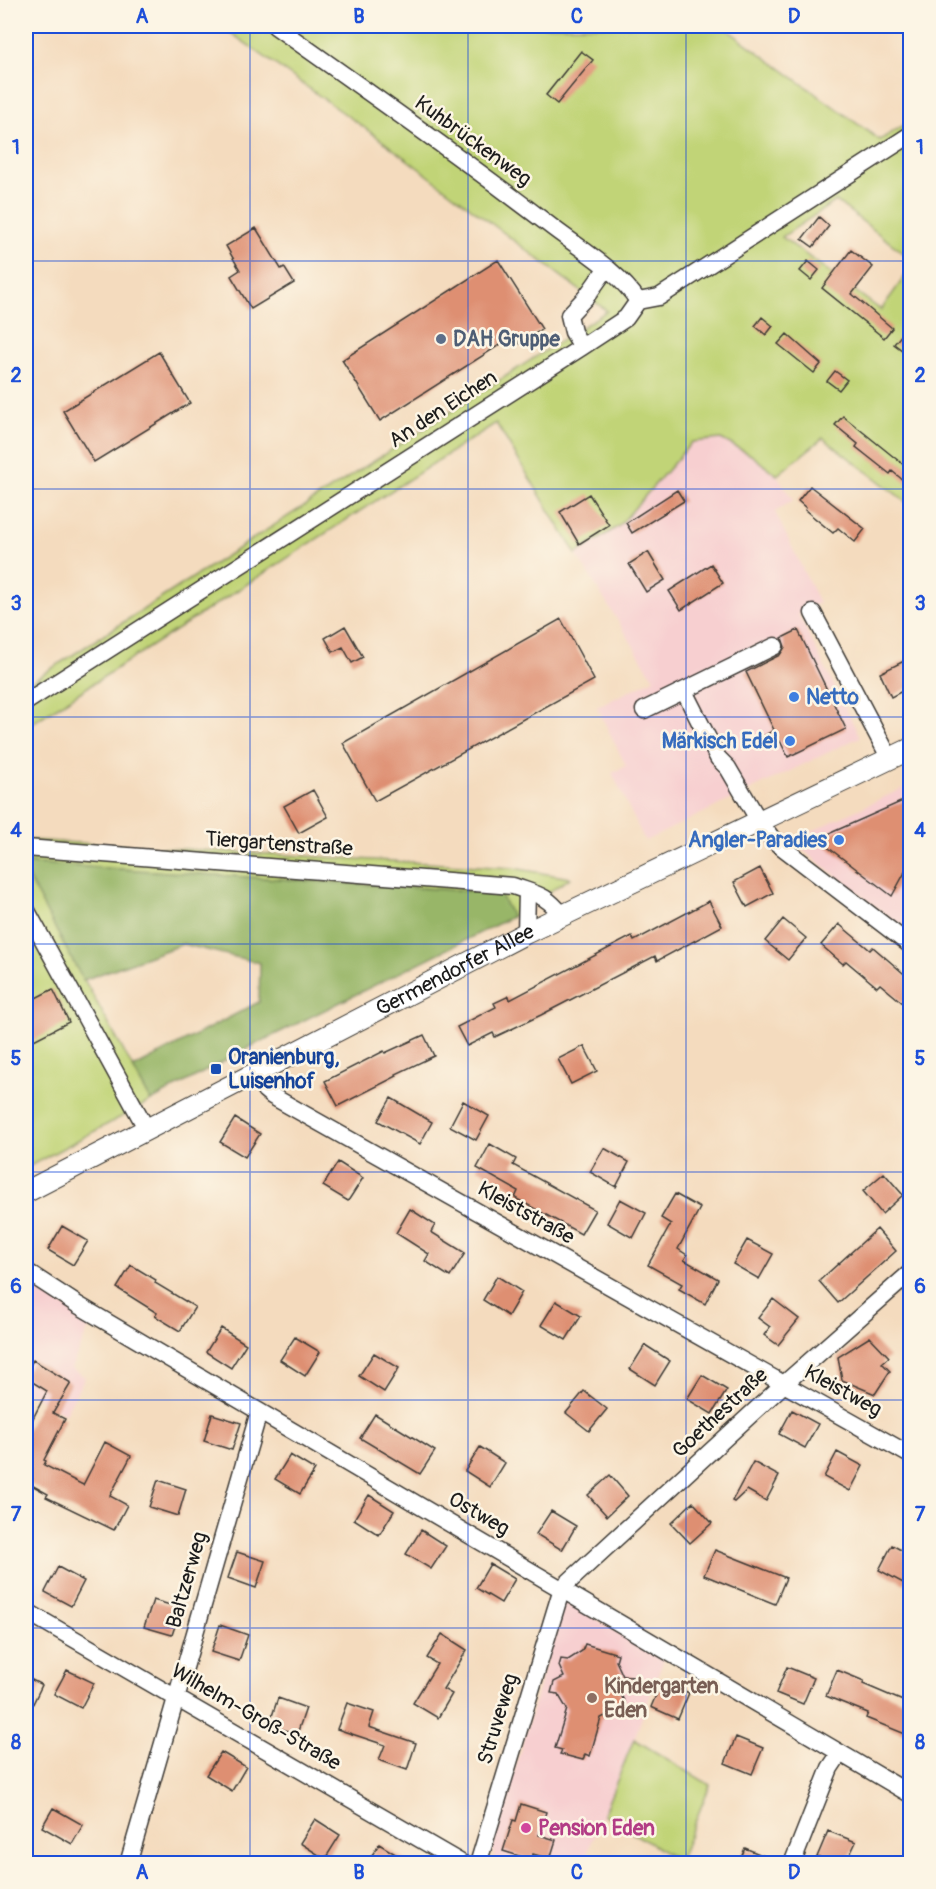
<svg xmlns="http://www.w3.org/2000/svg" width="936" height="1889" viewBox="0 0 936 1889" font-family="Pangolin,sans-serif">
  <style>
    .built { fill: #f7cfd0 }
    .green { fill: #c1d477; stroke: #6e784a; stroke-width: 1.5 }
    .forest { fill: #98b668; stroke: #5a6942; stroke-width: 1.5 }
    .building { fill: #de8f72 }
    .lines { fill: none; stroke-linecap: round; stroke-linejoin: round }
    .minor-casing { stroke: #3c3934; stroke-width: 19 }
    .major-casing { stroke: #3c3934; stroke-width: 23 }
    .minor { stroke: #fff; stroke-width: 16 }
    .major { stroke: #fff; stroke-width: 21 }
    .grid { fill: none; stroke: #1d4ed8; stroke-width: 1.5; stroke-opacity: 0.55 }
    .service-dot { fill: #5c6f8a; stroke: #fcf5e5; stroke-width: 2 }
    .shop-dot { fill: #3f7fe0; stroke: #fcf5e5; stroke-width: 2 }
    .transit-dot { fill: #1a4fb4; stroke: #fcf5e5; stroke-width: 2 }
    .education-dot { fill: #8d6e63; stroke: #fcf5e5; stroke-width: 2 }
    .hotel-dot { fill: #d1479c; stroke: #fcf5e5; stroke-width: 2 }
    .labels { text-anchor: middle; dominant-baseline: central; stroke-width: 5; stroke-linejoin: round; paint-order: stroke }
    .street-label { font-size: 21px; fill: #1c1c1c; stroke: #fcf5e5 }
    .service-label { font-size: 21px; font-weight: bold; fill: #4e5e75; stroke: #fcf5e5; text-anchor: start }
    .shop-label { font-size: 21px; font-weight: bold; fill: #366cbe; stroke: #fcf5e5; text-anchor: end }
    .transit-label { font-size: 21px; font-weight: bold; fill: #164399; stroke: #fcf5e5; text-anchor: start }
    .education-label { font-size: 21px; font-weight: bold; fill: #785e54; stroke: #fcf5e5; text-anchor: start }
    .hotel-label { font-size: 21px; font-weight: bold; fill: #b23c85; stroke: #fcf5e5; text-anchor: start }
    .neatline { fill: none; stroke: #1d4ed8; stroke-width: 2 }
    .grid-label { font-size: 20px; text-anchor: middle; font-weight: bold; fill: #1d4ed8 }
  </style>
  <rect width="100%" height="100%" fill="#fcf5e5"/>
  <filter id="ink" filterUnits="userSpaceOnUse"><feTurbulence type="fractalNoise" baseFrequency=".0167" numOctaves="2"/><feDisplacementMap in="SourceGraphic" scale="12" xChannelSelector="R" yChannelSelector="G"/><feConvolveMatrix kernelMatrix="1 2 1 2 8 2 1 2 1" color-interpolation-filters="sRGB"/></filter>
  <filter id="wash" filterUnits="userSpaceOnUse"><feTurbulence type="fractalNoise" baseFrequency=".008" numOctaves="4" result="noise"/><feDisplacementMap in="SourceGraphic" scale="24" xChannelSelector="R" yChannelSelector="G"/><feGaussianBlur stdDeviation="1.35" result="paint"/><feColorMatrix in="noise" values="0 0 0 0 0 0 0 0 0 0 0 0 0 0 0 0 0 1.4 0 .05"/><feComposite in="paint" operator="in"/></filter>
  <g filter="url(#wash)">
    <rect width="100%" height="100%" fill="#f4dbbe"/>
    <path class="built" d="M721,439L751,455L777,475L793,500L775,512L819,603L798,614L860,737L645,841L612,773L626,766L597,707L654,679L576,554L619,526L692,442Z
      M910,785V933L791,841Z
      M26,1282L91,1323L71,1368L85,1377L65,1414L26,1391Z
      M565,1601L664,1659L634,1739L710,1785L679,1861L603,1815L583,1863H499L496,1862L492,1848L561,1610Z"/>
    <path class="green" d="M221,26H722L880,140L910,121V258L836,201L782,237L881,310L910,269V505L823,438L777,475L751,455L721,439L692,442L619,526L576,554L496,423L26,727V685L607,311L376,136Z
      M26,840L513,868L570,878L512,917L499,893L26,863Z
      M26,874L151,1101L26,1168Z
      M634,1739L710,1785L679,1861L603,1815Z"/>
    <path class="forest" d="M26,863L500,893L512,917L246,1049L151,1101L133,1068L259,1002L260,963L183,944L83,980L26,874Z"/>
    <g id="blocks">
      <path class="building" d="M581,51L593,60L557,104L546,95Z
        M819,217L829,226L813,247L802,239Z
        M256,228L281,269L284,267L294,283L251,309L231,276L240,270L226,246Z
        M851,250L873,267L852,294L892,328L884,338L822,288Z
        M498,260L542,329L520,344L515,335L380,421L342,360Z
        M808,261L819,270L811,280L800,271Z
        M762,317L773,326L766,335L755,326Z
        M903,333L910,339V356L894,344Z
        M787,334L821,364L814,373L778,344Z
        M159,352L190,403L94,462L63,411Z
        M835,371L847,380L839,390L827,381Z
        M843,416L910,470V486L892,471L890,474L866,455L856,447L858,444L835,425Z
        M810,486L865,529L855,542L838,528L833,533L805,510L806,508L798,501Z
        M677,490L684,501L632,533L626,523Z
        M589,494L609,525L579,544L560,512Z
        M648,552L665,580L646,592L629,564Z
        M711,564L723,583L681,610L669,591Z
        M561,619L594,680L375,801L343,743Z
        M345,626L363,657L352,663L343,647L333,652L325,638Z
        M798,630L846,729L788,757L780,741L769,746L764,736L774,730L746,672L780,655L785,647L782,638Z
        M910,658V687L891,697L880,673Z
        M313,790L328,817L299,833L284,806Z
        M905,800L910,817V857L904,874L892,896L817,839Z
        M760,868L773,893L747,907L734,882Z
        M709,901L722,926L657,961L655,956L541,1015L495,1037L493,1033L467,1046L457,1027L496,1007L494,1003L509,996L510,1000L632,936L634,941Z
        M783,919L806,938L788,960L765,941Z
        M839,924L870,950L873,947L910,979V1009L880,984L877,987L846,961L843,964L821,945Z
        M53,989L69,1022L26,1044V1003Z
        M424,1035L434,1056L396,1074L397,1076L338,1106L325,1081L384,1051L385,1053Z
        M584,1046L597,1071L571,1084L558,1059Z
        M391,1098L432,1122L420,1144L378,1121Z
        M463,1101L489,1116L476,1140L450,1126Z
        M235,1118L260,1134L245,1157L220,1142Z
        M490,1144L516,1159L513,1165L595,1210L581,1234L515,1198L518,1191L477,1168Z
        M604,1148L629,1162L616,1187L590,1172Z
        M338,1162L363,1178L348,1201L323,1186Z
        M884,1173L903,1195L882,1214L863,1191Z
        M675,1194L700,1208L678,1249L687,1255L684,1260L718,1279L705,1304L679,1289L682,1284L648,1265L671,1224L661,1218Z
        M620,1199L646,1213L633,1238L607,1223Z
        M410,1209L435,1225L431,1232L465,1253L450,1277L425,1261L429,1254L396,1233Z
        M62,1226L88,1241L73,1265L48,1250Z
        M877,1229L896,1251L838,1303L819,1281Z
        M747,1240L773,1254L759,1279L733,1264Z
        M131,1265L156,1280L155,1283L195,1307L180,1331L155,1316L157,1313L117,1288Z
        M497,1276L522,1292L508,1316L483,1300Z
        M773,1299L799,1319L778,1345L764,1335L770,1327L758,1318Z
        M556,1301L581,1316L566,1340L541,1325Z
        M221,1328L246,1344L231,1368L206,1352Z
        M295,1337L320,1352L305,1376L280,1360Z
        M870,1337L889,1357L882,1363L890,1371L875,1394L842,1380L838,1357Z
        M645,1345L670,1361L655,1385L630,1369Z
        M374,1353L399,1368L384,1392L359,1376Z
        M33,1360L71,1383L53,1413L65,1419L44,1460L46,1461L44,1465L83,1485L105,1442L131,1456L110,1496L127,1505L114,1530L46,1497L48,1494L26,1482V1432L47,1391L26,1378V1373Z
        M702,1375L727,1390L712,1414L687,1399Z
        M584,1391L607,1409L589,1431L566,1413Z
        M792,1410L818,1424L805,1448L779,1434Z
        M212,1414L241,1423L232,1450L204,1441Z
        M375,1414L435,1451L420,1474L360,1438Z
        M480,1447L505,1463L490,1487L465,1471Z
        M837,1452L863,1466L850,1491L824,1477Z
        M290,1455L315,1470L300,1494L275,1479Z
        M753,1462L779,1476L766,1501L747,1490L734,1502L732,1501Z
        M610,1475L628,1496L607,1516L588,1495Z
        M158,1480L186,1489L178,1516L149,1507Z
        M369,1495L394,1511L379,1535L354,1519Z
        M693,1502L712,1523L690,1543L671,1523Z
        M551,1511L576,1526L562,1550L536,1534Z
        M421,1530L446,1546L431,1569L406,1554Z
        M892,1545L910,1555V1574L905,1584L879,1570Z
        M715,1550L786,1578L775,1604L704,1575Z
        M237,1552L265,1561L256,1588L228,1578Z
        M490,1564L515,1579L501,1603L476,1588Z
        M58,1567L84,1581L71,1606L45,1592Z
        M153,1600L181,1608L172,1635L144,1627Z
        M220,1625L248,1635L239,1661L211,1652Z
        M442,1634L467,1650L443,1689L452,1694L438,1718L413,1703L437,1664L427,1658Z
        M585,1644L618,1654L616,1661L623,1676L632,1677L630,1686L619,1692L625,1702L622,1713L615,1711L601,1718L590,1756L585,1754L583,1760L560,1754L562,1750L555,1748L567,1709L558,1694L551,1693L554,1682L564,1677L559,1666L561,1659L568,1660L582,1651Z
        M787,1667L814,1678L803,1704L776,1693Z
        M67,1670L94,1683L81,1708L54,1694Z
        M837,1670L864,1681L863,1684L910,1704V1736L866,1718L868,1713L826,1696Z
        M26,1677L42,1685L26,1718Z
        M662,1681L689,1693L678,1719L651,1707Z
        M278,1698L306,1708L297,1734L269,1725Z
        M347,1703L374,1712L369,1727L416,1743L407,1770L379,1760L385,1745L337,1729Z
        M736,1737L763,1748L752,1774L725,1763Z
        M221,1752L246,1767L232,1791L206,1775Z
        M521,1804L546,1812L539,1835L556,1840L550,1859L533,1854L532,1860L503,1851L513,1820L516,1821Z
        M53,1808L83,1825L72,1844L42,1827Z
        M315,1819L340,1835L325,1859L300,1843Z
        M828,1831L856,1842L846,1863H834L817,1857Z
        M379,1844L410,1863H367Z
        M745,1848L781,1863H739Z"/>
    </g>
  </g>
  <g filter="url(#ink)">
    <use href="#blocks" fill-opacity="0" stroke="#3c3934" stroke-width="1.5"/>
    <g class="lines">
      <g class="minor-casing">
        <path id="minor" d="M275,26C367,91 459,156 548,224C576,246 619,271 638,301
          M582,347L573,332L569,315L586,297L606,269
          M813,613L890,759
          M684,691L718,758L728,768L759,821L774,841L910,945
          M26,702L582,347L626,318L638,301L659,297L910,135
          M644,710L775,646
          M26,848L513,886C538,895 545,894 563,916
          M26,909L146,1128
          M526,933L527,891
          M255,1072L265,1090L272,1096L910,1455
          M26,1271L78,1305L910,1794
          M26,1611L463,1864
          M128,1864L259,1412
          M478,1864L562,1588L784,1384L910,1273
          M792,1864L830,1768L840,1753"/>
      </g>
      <g class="major-casing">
        <g id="major">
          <path id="s1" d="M26,1192L526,933L910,749"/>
        </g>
      </g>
      <use href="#minor" class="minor"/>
      <use href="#major" class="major"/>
    </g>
  </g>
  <path class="grid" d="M250,26V1864M468,26V1864M686,26V1864M26,261H910M26,489H910M26,717H910M26,944H910M26,1172H910M26,1400H910M26,1628H910"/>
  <circle class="service-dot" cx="441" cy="339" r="6"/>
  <g class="shop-dot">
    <circle cx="794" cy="697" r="6"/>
    <circle cx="790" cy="741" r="6"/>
    <circle cx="839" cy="840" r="6"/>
  </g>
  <rect class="transit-dot" x="210" y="1063" width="12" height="12" rx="3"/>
  <circle class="education-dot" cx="592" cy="1698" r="6"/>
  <circle class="hotel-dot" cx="526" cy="1828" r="6"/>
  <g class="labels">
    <g class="street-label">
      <text transform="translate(473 141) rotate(36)">Kuhbrückenweg</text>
      <text transform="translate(443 409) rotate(-33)">An den Eichen</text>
      <text transform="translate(279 844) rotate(4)">Tiergartenstraße</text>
      <text stroke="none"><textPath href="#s1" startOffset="483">Germendorfer Allee</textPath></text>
      <text transform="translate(526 1213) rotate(29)">Kleiststraße</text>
      <text transform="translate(843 1391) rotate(29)">Kleistweg</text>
      <text transform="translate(720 1413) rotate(-43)">Goethestraße</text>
      <text transform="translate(479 1514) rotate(30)">Ostweg</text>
      <text transform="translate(187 1580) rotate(-74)">Baltzerweg</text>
      <text transform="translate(256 1717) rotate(30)">Wilhelm-Groß-Straße</text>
      <text transform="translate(498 1719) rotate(-73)">Struveweg</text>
    </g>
    <g class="service-label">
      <text x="453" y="339">DAH Gruppe</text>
    </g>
    <g class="shop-label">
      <text x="806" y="697" text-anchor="start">Netto</text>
      <text x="778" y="741">Märkisch Edel</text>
      <text x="827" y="840">Angler-Paradies</text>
    </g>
    <g class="transit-label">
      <text x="228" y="1057">Oranienburg,<tspan x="228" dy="24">Luisenhof</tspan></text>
    </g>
    <g class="education-label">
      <text x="604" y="1686">Kindergarten<tspan x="604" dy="24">Eden</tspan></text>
    </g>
    <g class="hotel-label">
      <text x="538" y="1828">Pension Eden</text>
    </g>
  </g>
  <rect width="936" height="1889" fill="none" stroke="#fcf5e5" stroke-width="66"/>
  <rect x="33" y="33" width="870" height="1823" class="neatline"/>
  <g class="grid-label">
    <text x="142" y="23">A</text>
    <text x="359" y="23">B</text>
    <text x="577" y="23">C</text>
    <text x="794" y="23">D</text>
    <text x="16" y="154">1</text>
    <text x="920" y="154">1</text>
    <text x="16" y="382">2</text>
    <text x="920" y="382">2</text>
    <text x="16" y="610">3</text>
    <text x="920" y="610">3</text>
    <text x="16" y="837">4</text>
    <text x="920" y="837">4</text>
    <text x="16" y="1065">5</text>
    <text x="920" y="1065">5</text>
    <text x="16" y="1293">6</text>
    <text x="920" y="1293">6</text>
    <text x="16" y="1521">7</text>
    <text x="920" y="1521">7</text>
    <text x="16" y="1749">8</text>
    <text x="920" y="1749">8</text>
    <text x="142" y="1879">A</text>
    <text x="359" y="1879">B</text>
    <text x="577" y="1879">C</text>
    <text x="794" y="1879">D</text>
  </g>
</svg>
